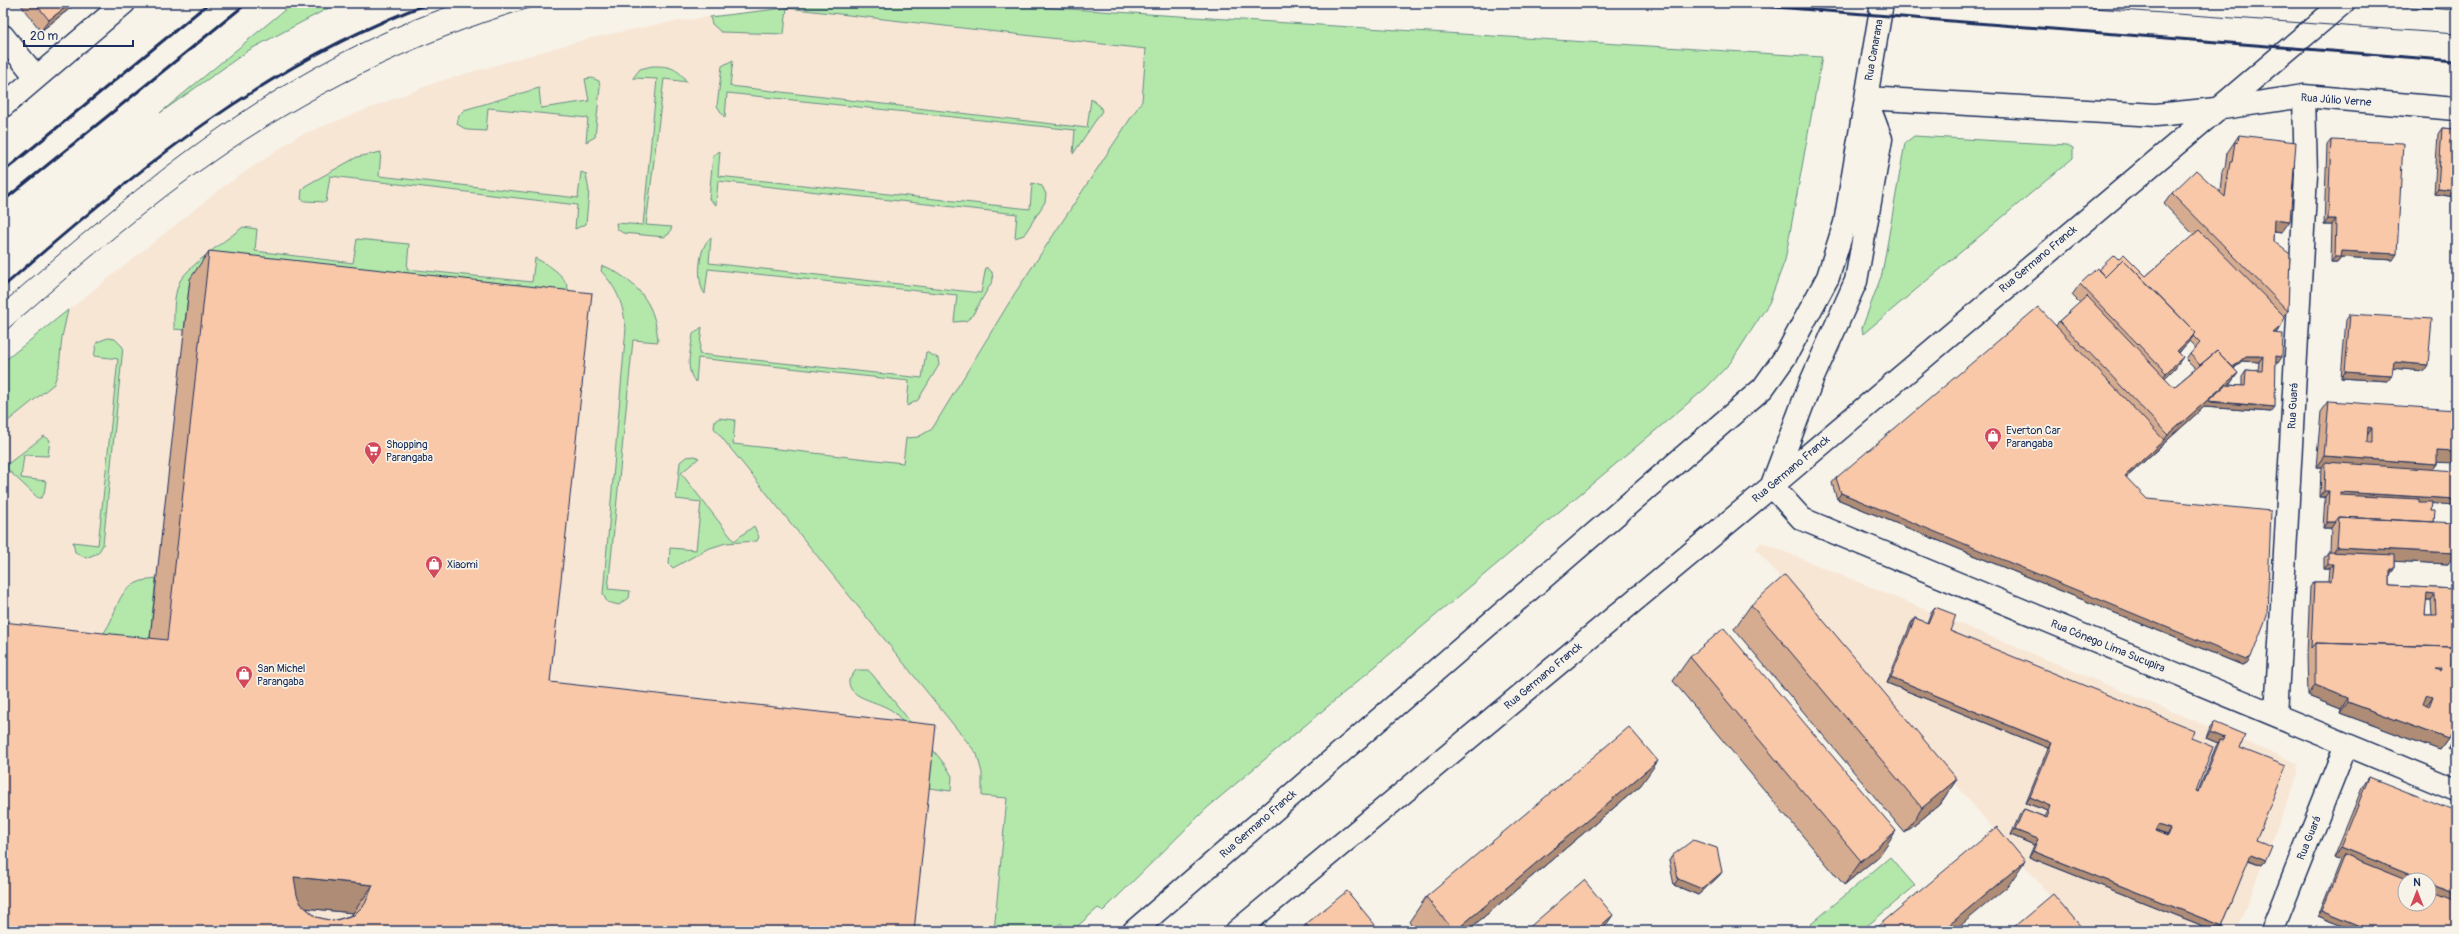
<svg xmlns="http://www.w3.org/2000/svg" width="2459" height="934" viewBox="0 0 2459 934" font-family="Pangolin,sans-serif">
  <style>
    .built { fill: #f8e6d5 }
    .green { fill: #b3e8aa; stroke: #678c84 }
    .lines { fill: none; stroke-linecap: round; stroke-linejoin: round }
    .minor-casing { stroke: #1b2f5e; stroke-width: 25 }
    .tertiary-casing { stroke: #1b2f5e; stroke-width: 25 }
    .secondary-casing { stroke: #1b2f5e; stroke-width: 25 }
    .minor { stroke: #f7f3e8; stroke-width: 22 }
    .tertiary { stroke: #f7f3e8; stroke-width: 22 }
    .secondary { stroke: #f7f3e8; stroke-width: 22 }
    .tram { stroke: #1b2f5e; stroke-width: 1 }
    .rail { stroke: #1b2f5e; stroke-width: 3 }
    .wall { fill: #d6ac90; stroke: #1b2f5e; fill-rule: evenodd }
    .shaded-wall { fill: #ae8c76; stroke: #1b2f5e }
    .building { fill: #f9c8a8; stroke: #1b2f5e; fill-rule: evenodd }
    .labels { text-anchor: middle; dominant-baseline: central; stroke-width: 3.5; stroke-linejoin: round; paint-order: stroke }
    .street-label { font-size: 11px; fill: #1b2f5e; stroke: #f7f3e8 }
    .poi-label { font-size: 11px; fill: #1b2f5e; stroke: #f7f3e8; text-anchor: start }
  </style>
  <rect width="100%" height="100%" fill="#f7f3e8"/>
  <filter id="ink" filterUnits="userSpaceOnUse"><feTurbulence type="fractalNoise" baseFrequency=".025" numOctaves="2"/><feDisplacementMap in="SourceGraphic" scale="8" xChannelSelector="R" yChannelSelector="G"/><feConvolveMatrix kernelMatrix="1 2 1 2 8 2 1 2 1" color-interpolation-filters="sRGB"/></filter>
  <g filter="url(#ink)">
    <path class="built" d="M862,3H975L1198,17L1015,293L932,429L977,754L1099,908L1072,931H1068L1061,923L1051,931H3V362L223,187L298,136L437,82L586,39L659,24L734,13L810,5Z
      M1761,542L2297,763L2298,776L2236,931H2080L1756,549Z"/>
    <path class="green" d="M293,3H338L249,50L160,113Z
      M862,3H975L1822,57L1785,260L1769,303L1731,362L1706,388L1207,808L1103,911L1098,908L1072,931H1068L1061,923L1051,931H994L1007,798L982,796V773L977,754L714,428L715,421L719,418L735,420L733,444L903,463L906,438L918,437L932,429L1015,293L1142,101L1146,49L787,8L784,34L721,32L712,24L710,17L810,5Z
      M733,60L730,86L1087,128L1091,99L1100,106L1102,111L1073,154L1075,130L727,93L725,118L717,106L722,66Z
      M652,66C669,66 677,67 687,82L664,79L646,225L672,227L669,234L664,237L623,233L617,229L616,223L643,225L657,79L633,78L640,69Z
      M592,78L599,81L600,87L595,137L586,142L588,118L488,108L486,131L467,130L457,124L459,115L464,110L539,88L541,108L589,101L585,79Z
      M1914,136L2067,145L2073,148V158L1863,334L1862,328L1882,274L1905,143Z
      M720,151L718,176L1030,209L1032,183L1042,186L1046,194L1045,202L1024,235L1015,238L1017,214L718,181L716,205L709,199L713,155Z
      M381,152L379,176L578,198L581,172L586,174L589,191L586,224L575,229L577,205L330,176L326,202L305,201L301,199L302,190L305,186L357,157Z
      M243,227L257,229L255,251L353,263L357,239L409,244L407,269L532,282L535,258C570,276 569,284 573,322L190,279L184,330L174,329C174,314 173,298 179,283C185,268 229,238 243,227Z
      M711,238L709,263L981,293L986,267L992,272L993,280L972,316L966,321L954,322L957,295L708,269L705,294C696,284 698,245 711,238Z
      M602,266C609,267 614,271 619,274C645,291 656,311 658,342L633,340L608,589L630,591L629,598L619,605L607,602L603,594L626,328C623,305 618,289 601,271Z
      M68,310L62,337L59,368L54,384L3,425V362Z
      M702,327L699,354L922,378L926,352L938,358L939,365L918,400L907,406L909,381L698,358L696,382C684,371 691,349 693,334Z
      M108,338L115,339L123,347L103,545L98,553L86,558L75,552L73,542L98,545L118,359L94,356L97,342Z
      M44,436L50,440L48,456L24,455L21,478L46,481L44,494L41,498H38L6,468L9,463Z
      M695,456L699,458L681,473L734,541L754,526L759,537L757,541L726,543L707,549L673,568L669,564L670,548L696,550L701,502L676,499L680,462L686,457Z
      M156,578L147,668L97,641C124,614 108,584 156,578Z
      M856,670H868L872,674L946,766L952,776L951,791L922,787C917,762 915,734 897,715C884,700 847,701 849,680Z
      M1890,857L1915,886L1861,931H1815L1810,925Z"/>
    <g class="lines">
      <g class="minor-casing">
        <path id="minor" d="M3,36L36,77
          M3,106L124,3
          M2216,109L2304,96L2456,109
          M2276,715L2306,175L2304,96
          M2272,931L2346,745"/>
      </g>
      <g class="tertiary-casing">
        <path id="tertiary" d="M1772,486L1802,519L2456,790"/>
      </g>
      <g class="secondary-casing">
        <path id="secondary" d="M1866,98L2156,115L2216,109
          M1772,485L1811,382L1856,281L1881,139L1866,99
          M1134,931L1763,388L1785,357L1828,277L1845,223L1882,3
          M1237,931L1772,486L2343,3"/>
      </g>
      <use href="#minor" class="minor"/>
      <use href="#tertiary" class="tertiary"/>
      <use href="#secondary" class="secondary"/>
      <path class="tram" d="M2024,3L2456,34
        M2352,3L2456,10
        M3,303C140,183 284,61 459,3
        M3,333C75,270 147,206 227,152C324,87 434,33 548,3"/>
      <path class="rail" d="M1725,3L2456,61
        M3,172L209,3
        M3,201L247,3
        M3,287C132,173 267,62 430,3"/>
    </g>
    <path class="wall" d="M20,3H77L41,31L25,11Z
      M2442,128L2456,129V197L2434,194L2438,134Z
      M2239,135L2282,232L2273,231V241L2288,311L2284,316L2277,332L2275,333L2278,363L2276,362L2271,412L2204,407L2126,478L2247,663L2242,665L1837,499L1832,483L1836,478L2056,326L2059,321L2080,303L2072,295L2080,284L2098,270L2118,259L2146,276L2194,235L2164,204L2172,193L2220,192L2222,172L2225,168L2227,153ZM2189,341L2196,348L2190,354L2186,360L2195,369L2174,387L2165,378L2175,368L2179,353ZM2242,361L2259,362L2258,371L2246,370L2242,376V386L2229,385L2238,373L2234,369Z
      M2331,140L2393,260L2341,257L2337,262H2331L2332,225H2324L2327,145Z
      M209,251L550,682L914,931H3L150,638L190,279ZM306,908L353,913L352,915L333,921L316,917Z
      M2350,314L2424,371L2393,368L2388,381L2341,378L2346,320Z
      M2329,401L2437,462V464L2433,469L2431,511L2448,564L2394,561V569L2390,574V586L2456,589V658H2451L2448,739L2440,750L2340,713L2341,709L2308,696L2307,654L2310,587L2314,582H2328L2329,569H2324V558L2328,552H2330L2331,528H2323L2325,497H2320L2321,467H2316L2321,412ZM2426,600H2431L2432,615H2425Z
      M1751,605L1957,779L1940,804L1905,833L1734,629Z
      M1935,607L1950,631L2191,738L2196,791H2198L2216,746L2218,743L2206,738L2210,727L2214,722L2240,748L2256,840L2266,860L2262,865L2248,860L2222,926L2218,931H2216L2029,857L2034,845L2011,835L2020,814L2024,809L2045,817L2048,811L2026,803L2048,748L1887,683L1911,623L1915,618L1927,623L1931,612ZM2155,831L2166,835V836Z
      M1690,657L1879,856L1844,885L1673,681Z
      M2456,729V752L2448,749Z
      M2369,777L2454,822L2456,931H2356L2318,916L2340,860L2334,857L2362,788Z
      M1641,785L1467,931H1417L1409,922L1426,897Z
      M1673,855L1722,872L1718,877L1698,895L1674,885L1669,860Z
      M1306,924L1380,931H1303L1302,930Z"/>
    <path class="shaded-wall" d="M71,3H77L41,31L49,20Z
      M2438,189L2456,191V197L2434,194Z
      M2274,219L2290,221L2282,232L2267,230Z
      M2328,219H2336L2332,225H2324Z
      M2342,251L2397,254L2393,260L2341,257L2337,262H2331L2335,257Z
      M2281,326L2277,332L2269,339L2273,333Z
      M2196,333L2188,343L2169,362L2177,351Z
      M2246,356H2263L2259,362L2242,361L2224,377L2228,371Z
      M2276,356L2282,357L2278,363L2273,362Z
      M2183,357L2175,368L2159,384L2166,373Z
      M2394,362L2428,365L2424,371L2390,368Z
      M2345,372L2392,375L2388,381L2341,378Z
      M2238,373L2230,384L2210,402L2275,407L2271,412L2204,407L2121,482L2125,476L2164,440L2168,435Z
      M2368,427L2372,428L2365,439Z
      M2437,451L2456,452V463L2429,462Z
      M2324,456L2437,464L2429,475L2325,462L2321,467H2316Z
      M2324,491H2329L2325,497H2320Z
      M2340,492L2456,499V505L2337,498Z
      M1841,493L2251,657L2247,663L2242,665L1837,499Z
      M2327,522H2335L2331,528H2323Z
      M2337,547L2455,553L2448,564L2330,558Z
      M2328,564H2333L2329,569H2324Z
      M2390,569H2394L2390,575Z
      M2427,594L2435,595L2431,600H2423Z
      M2456,652V658L2315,654Z
      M1891,677L2052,743L2048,748L1887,683Z
      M2315,685L2348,698L2341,709L2308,696Z
      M2427,694L2433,696L2426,707L2420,705Z
      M2348,702L2448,739L2440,750L2340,713Z
      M2210,732L2225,738L2221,744L2220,740L2218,743L2206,738Z
      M2456,738V752L2448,749Z
      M1658,761L1641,785L1467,931H1455Z
      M1957,779L1940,804L1905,833L1922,808Z
      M2030,797L2051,806L2048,811L2026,803Z
      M2158,825L2170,829L2166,835L2154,830Z
      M2015,830L2038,839L2034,845L2011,835Z
      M1896,831L1879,856L1844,885L1861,861Z
      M2341,847L2423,880H2405L2344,855L2340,860L2334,857Z
      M2033,851L2222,926L2218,931H2216L2029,857Z
      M2251,854L2266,860L2262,865L2247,859Z
      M2025,861L2008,886L1954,931H1942Z
      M1722,872L1718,877L1698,895L1674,885L1678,879Z
      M294,877L373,885L353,913L275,905Z
      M2429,882L2456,893V907L2429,896Z
      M2322,910L2373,931H2356L2318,916Z
      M1613,915L1602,931H1595Z"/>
    <path class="building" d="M35,3H71L49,20Z
      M2442,128L2456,129V191L2438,189Z
      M2239,135L2296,142L2290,221L2274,219L2273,241L2290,254L2288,311L2172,193L2196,170L2225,197L2230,161H2232L2235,142L2238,143Z
      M2331,140L2403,143L2397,254L2342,251L2341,257H2335L2336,219H2328Z
      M2199,230L2285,317L2281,326L2273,333L2283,334L2282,357L2276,356L2275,407L2208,401L2226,385L2245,386L2246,370L2262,371L2263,356H2246L2233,367L2217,351L2200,365L2190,354L2200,343L2193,336L2196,333L2123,259L2105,277L2098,270L2114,255L2118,259L2124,254L2146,276Z
      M209,251L592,293L550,682L936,725L914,931H3V622L167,640ZM294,877L373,885L365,904L354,915L333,921L316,917L301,904L297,895Z
      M2123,259L2196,333L2177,351L2183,357L2166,373L2080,284L2097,268L2105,277Z
      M2087,296L2174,387L2217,351L2238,373L2168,435L2059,321Z
      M2038,307L2164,440L2125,476L2147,499L2271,511L2267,616L2251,657L2246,660L1841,493L1836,478Z
      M2350,314L2432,319L2428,365L2394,362L2392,375L2345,372Z
      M2329,401L2456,410V452L2437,451V464L2324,456ZM2368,427L2372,428V442H2367Z
      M2325,462L2456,471V499L2340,492V495L2419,499V502H2432L2431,511H2435L2434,522L2339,517L2335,522H2327L2329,491H2324Z
      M2339,517L2456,523V545L2455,553L2337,547Z
      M2328,552L2394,555V569H2390V586L2456,589V652H2452V647L2315,643L2311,648L2314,582H2331L2333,564H2328ZM2427,594L2435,595L2436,615H2425Z
      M1785,575L1957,779L1922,808L1751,605Z
      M1935,607L1956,615L1950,631L2194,730L2191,738L2213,747L2196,791L2199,792L2220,740L2223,741L2225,738L2210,732L2214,722L2245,735L2240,748L2286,766L2256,840L2272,846L2266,860L2251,854L2222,926L2033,851L2038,839L2015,830L2024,809L2047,818L2051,806L2030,797L2052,743L1891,677L1915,618L1928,623ZM2158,825L2170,829L2167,836L2155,831Z
      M1724,628L1896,831L1861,861L1690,657Z
      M2315,643L2452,647L2451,669H2456V719L2448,739L2348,702V698L2315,685ZM2436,669H2442L2441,671ZM2427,694L2433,696L2429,707L2423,704Z
      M1629,727L1658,761L1455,931H1454L1426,897Z
      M2369,777L2456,811V818L2454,822L2456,823V893L2429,882V880H2423L2341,847Z
      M1997,827L2025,861L1942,931H1872Z
      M1693,840L1717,848L1722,872L1702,889L1678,879L1673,855Z
      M2344,855L2406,880H2405V904H2429V889L2456,900V931H2373L2322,910Z
      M1584,880L1613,915L1595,931H1525Z
      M1347,891L1380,931H1311L1306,924Z
      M2053,894L2082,928L2079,931H2009Z"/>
  </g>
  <defs>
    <g id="shop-pin" transform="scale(0.9)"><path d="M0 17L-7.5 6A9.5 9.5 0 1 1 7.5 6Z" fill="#d1495b" stroke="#f7f3e8"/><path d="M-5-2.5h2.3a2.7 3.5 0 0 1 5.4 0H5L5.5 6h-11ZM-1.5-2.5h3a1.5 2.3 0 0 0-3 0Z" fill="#fff"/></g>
    <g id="supermarket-pin" transform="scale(0.9)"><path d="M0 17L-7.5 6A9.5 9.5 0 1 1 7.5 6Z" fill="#d1495b" stroke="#f7f3e8"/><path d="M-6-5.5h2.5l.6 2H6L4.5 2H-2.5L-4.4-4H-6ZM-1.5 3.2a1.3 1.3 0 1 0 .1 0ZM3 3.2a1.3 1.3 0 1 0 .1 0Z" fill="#fff"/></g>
  </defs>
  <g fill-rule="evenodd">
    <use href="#shop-pin" x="1993" y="436"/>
    <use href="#supermarket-pin" x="373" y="450"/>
    <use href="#shop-pin" x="434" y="564"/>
    <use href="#shop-pin" x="244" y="674"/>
  </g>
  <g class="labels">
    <g class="street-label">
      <text transform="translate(1874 50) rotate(-80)">Rua Canarana</text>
      <text transform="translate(2336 100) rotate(4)">Rua Júlio Verne</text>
      <text transform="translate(2038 259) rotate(-40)">Rua Germano Franck</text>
      <text transform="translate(2293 406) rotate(-87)">Rua Guará</text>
      <text transform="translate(1791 469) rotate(-40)">Rua Germano Franck</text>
      <text transform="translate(2108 646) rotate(22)">Rua Cônego Lima Sucupira</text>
      <text transform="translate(1543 676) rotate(-40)">Rua Germano Franck</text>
      <text transform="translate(1258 824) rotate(-41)">Rua Germano Franck</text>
      <text transform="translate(2309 838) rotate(-68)">Rua Guará</text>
    </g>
    <g class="poi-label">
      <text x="2006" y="430">Everton Car<tspan x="2006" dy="13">Parangaba</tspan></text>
      <text x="386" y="444">Shopping<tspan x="386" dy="13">Parangaba</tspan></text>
      <text x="447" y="564">Xiaomi</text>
      <text x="257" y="668">San Michel<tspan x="257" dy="13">Parangaba</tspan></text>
    </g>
  </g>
  <rect width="2459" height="934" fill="none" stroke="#f7f3e8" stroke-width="16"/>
  <rect x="8" y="8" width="2443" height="918" fill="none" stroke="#1b2f5e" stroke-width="1.5" filter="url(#ink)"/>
  <g transform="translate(2417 892)"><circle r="19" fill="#f7f3e8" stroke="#9fa5b1"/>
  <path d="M0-3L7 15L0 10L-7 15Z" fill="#d1495b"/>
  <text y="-6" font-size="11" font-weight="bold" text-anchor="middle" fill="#1b2f5e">N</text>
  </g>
  <path d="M24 40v6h109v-6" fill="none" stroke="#1b2f5e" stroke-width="2"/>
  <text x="30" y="40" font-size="12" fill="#1b2f5e" stroke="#f7f3e8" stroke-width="3" paint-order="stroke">20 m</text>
</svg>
